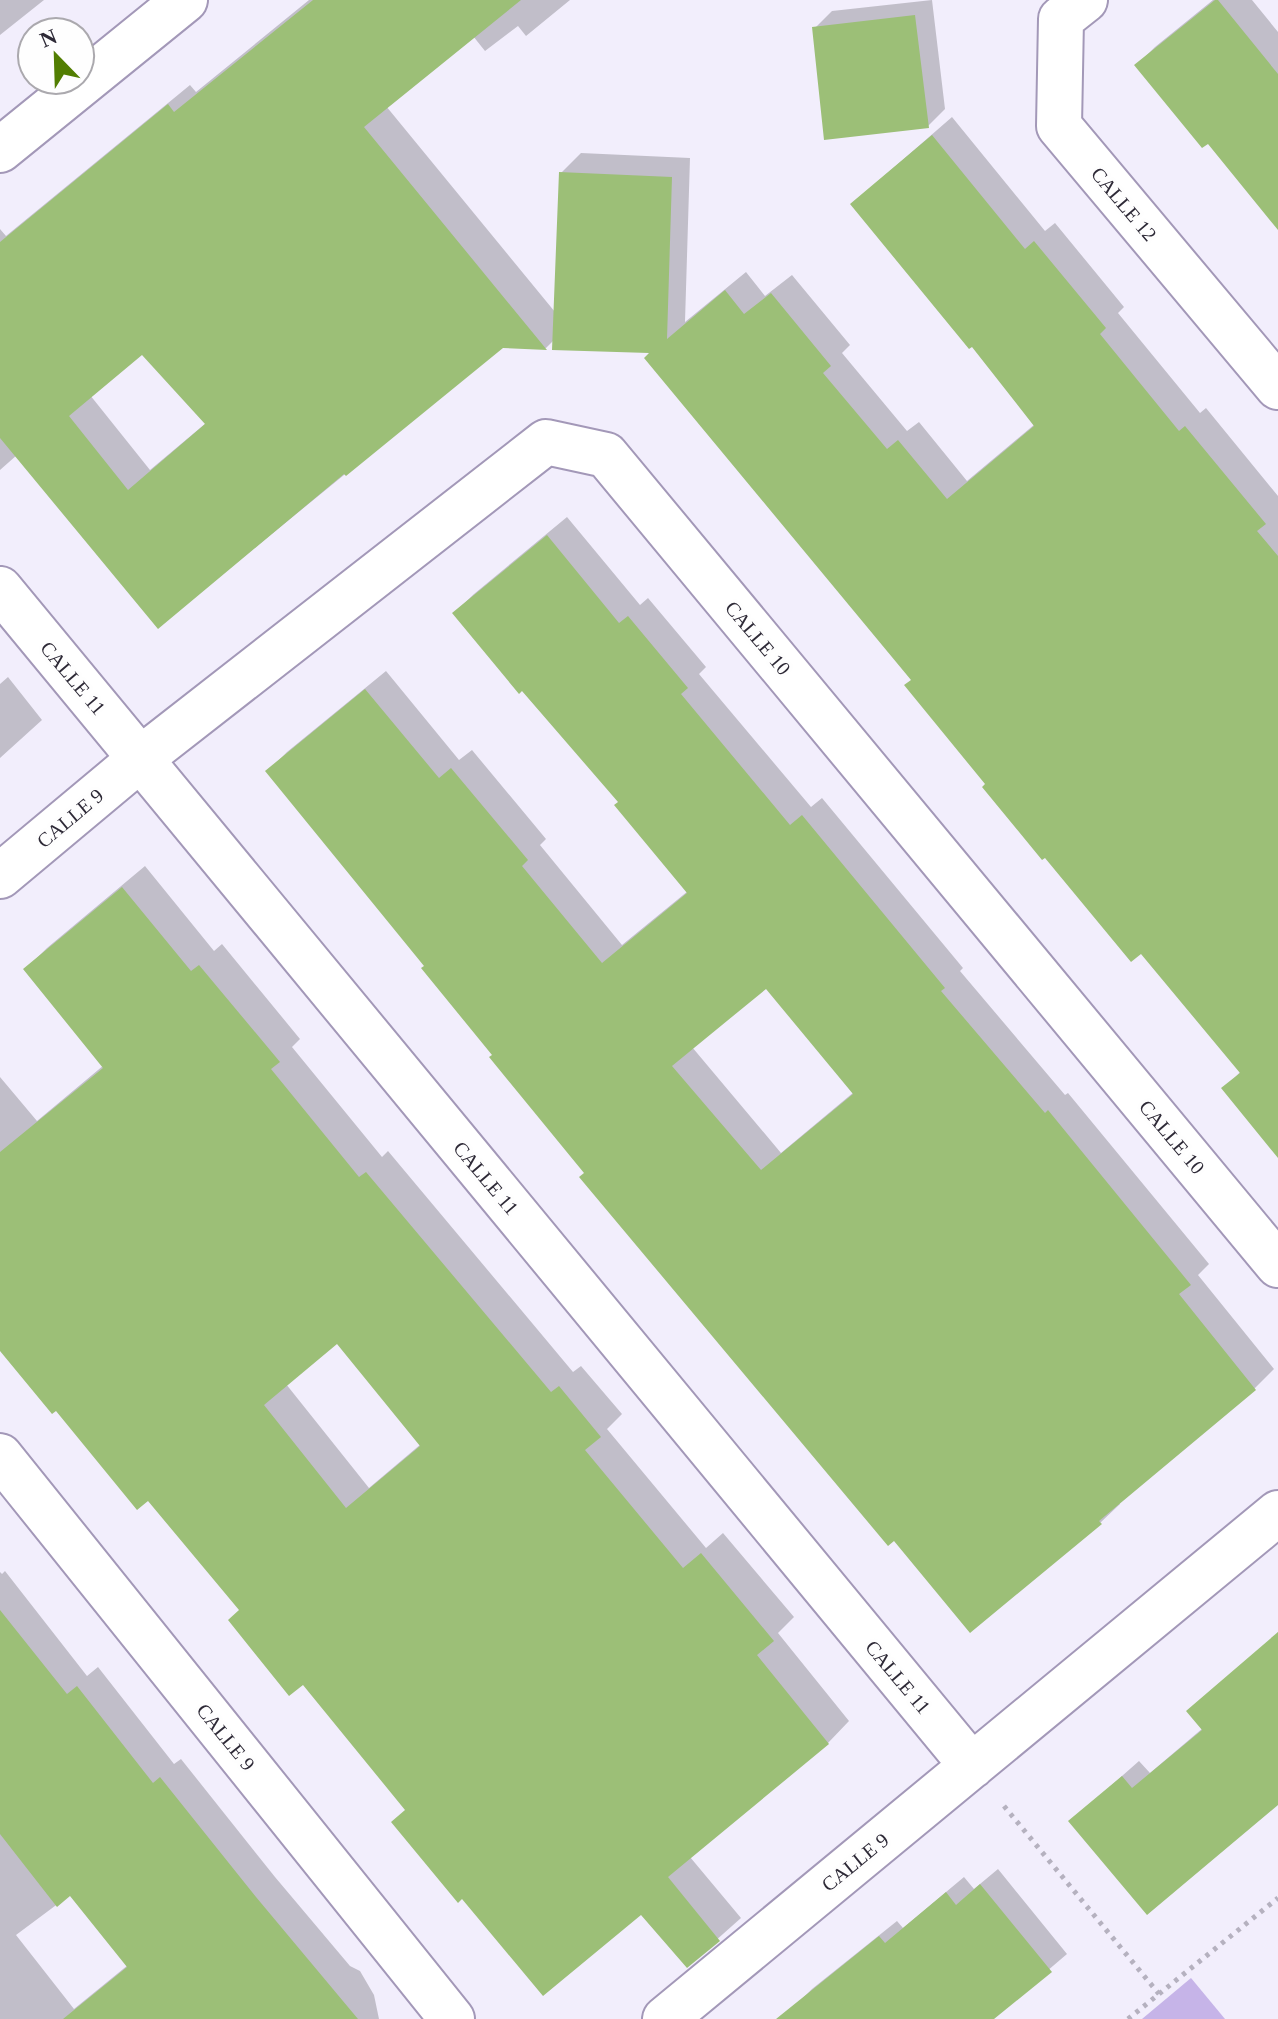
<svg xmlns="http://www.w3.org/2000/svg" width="1278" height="2019" viewBox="0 0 1278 2019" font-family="'Times New Roman',serif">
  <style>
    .green { fill: #c6b4e8 }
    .shadow { fill: #0003; fill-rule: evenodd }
    .building { fill: #9cbf77; fill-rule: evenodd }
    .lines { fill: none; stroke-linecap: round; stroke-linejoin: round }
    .street-casing { stroke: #a398b8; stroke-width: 48 }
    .path { stroke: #b5b1bf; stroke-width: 5; stroke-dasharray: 4 6; stroke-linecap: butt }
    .street { stroke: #fff; stroke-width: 44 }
    .labels { text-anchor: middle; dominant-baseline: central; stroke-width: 7; stroke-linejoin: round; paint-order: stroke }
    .street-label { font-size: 20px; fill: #2e2a37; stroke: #fefefe }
  </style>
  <rect width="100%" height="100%" fill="#f2eefc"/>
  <path class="green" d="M1191,1978L1225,2019H1142Z"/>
  <path class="shadow" d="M0,0H44L0,35Z
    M309,0H570L526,36L518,26L485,51L473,36L386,106L555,312L561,173L581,153L690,158L685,322L746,272L765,296L792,275L850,345L842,353L907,431L919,422L967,481L1035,424L972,344L852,204L952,117L1045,231L1055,223L1124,307L1118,313L1200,413L1206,408L1278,496V1143L1224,1089L1241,1071L1141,951L988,784L913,679L653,351L554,340L546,348L502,346L159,626L17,455L0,470V229L6,236L190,85L196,92ZM143,352L206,423L150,470L90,395Z
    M932,0L945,109L928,126L815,28L832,11Z
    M1213,0H1252L1278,32V227L1208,141L1137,65L1155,47Z
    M567,517L640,605L648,598L706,667L699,674L811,807L822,798L963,968L960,971L1065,1095L1068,1093L1209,1264L1198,1275L1274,1369L1255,1388L1118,1502L1120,1504L1100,1523L586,1172L426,966L268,771L287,752L386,671L459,760L472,750L546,839L540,845L622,945L688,891L620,802L454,613L474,594ZM766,986L854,1092L781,1153L692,1047Z
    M8,677L42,720L0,758V684Z
    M145,866L214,951L222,944L300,1039L292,1047L382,1157L388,1151L573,1372L581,1366L622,1414L607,1429L706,1548L723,1533L794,1617L778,1633L849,1721L828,1743L690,1857L741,1918L687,1966L641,1913L407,1808L148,1498L56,1409L0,1348V1077L37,1121L104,1065L26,969L47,948ZM337,1341L421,1444L369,1488L286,1384Z
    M5,1571L87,1676L98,1667L174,1764L181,1759L275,1877L350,1966L360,1971L374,1995L379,2019H0V1572L2,1574ZM71,1894L128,1965L74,2009L16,1935Z
    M1278,1632V1803L1071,1821L1139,1761L1150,1773L1203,1728Z
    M998,1869L1067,1954L991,2019H791L795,2006L812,1989L897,1921L903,1928L964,1877L974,1889Z"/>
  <path class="building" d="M313,0H521L364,127L547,350L503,348L346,476L344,474L158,629L0,438V242L168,104L174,112ZM142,355L205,424L128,490L69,416Z
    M1215,0H1218L1278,74V230L1208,144L1202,148L1134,65Z
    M915,15L929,128L824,140L812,27Z
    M932,135L1025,249L1034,241L1106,328L1100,334L1179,431L1185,426L1266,524L1257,531L1278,556V1158L1221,1088L1240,1073L1141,954L1131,962L1045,858L1042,860L982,787L985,784L904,685L911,680L644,358L649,353L552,350L559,172L672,177L667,339L725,290L744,314L771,293L831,366L823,373L887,449L898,440L947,499L1034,426L972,347L969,349L850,204Z
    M547,535L619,623L628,616L688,688L681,694L790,825L802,815L945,988L941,991L1045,1113L1048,1110L1191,1285L1179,1294L1256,1390L1099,1521L1102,1524L970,1633L894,1541L888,1546L579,1177L584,1173L489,1057L492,1055L421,968L424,966L265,771L365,689L439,778L451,768L528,860L522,866L602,963L687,893L614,805L618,802L522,691L519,694L452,613ZM766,989L853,1094L761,1170L672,1066Z
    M122,887L191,971L199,965L280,1062L271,1069L359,1177L366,1172L551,1392L559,1386L601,1437L585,1450L683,1568L701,1553L774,1641L757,1655L829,1744L668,1877L720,1941L687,1968L641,1915L543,1996L462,1899L458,1903L391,1822L405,1810L303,1685L289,1696L228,1620L239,1610L148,1501L137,1510L56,1411L52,1414L0,1351V1152L103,1068L23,969ZM337,1344L420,1446L346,1508L264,1405Z
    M0,1610L67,1694L77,1686L153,1783L160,1777L256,1897L358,2019H63L127,1967L70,1896L57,1907L0,1834Z
    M1278,1632V1805L1147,1915L1068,1821L1122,1776L1132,1788L1202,1730L1186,1711Z
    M980,1884L1052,1972L994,2019H776L879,1936L885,1943L946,1892L956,1905Z"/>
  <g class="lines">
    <g class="street-casing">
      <path id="street" d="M1085,0L1061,19L1059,126L1278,387
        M0,150L185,0
        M0,589L972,1766
        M0,876L140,759L546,442L606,455L1278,1265
        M0,1456L452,2019
        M665,2019L1278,1513"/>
    </g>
    <path class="path" d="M1004,1806L1159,1994
      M1128,2019L1278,1898"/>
    <use href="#street" class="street"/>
  </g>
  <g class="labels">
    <g class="street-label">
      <text transform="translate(1124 204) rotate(50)">CALLE 12</text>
      <text transform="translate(758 638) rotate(50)">CALLE 10</text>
      <text transform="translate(73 678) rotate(50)">CALLE 11</text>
      <text transform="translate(70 818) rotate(-40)">CALLE 9</text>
      <text transform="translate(1172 1137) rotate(50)">CALLE 10</text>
      <text transform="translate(486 1178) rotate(50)">CALLE 11</text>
      <text transform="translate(898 1677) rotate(50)">CALLE 11</text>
      <text transform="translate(226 1737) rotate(51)">CALLE 9</text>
      <text transform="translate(855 1862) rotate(-39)">CALLE 9</text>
    </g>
  </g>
  <g transform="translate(56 56) rotate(337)"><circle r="38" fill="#fefefe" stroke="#aba9ae" stroke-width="2"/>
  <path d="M0-6L14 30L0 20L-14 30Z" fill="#527e02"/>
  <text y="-12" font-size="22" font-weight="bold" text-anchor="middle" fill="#2e2a37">N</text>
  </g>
</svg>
